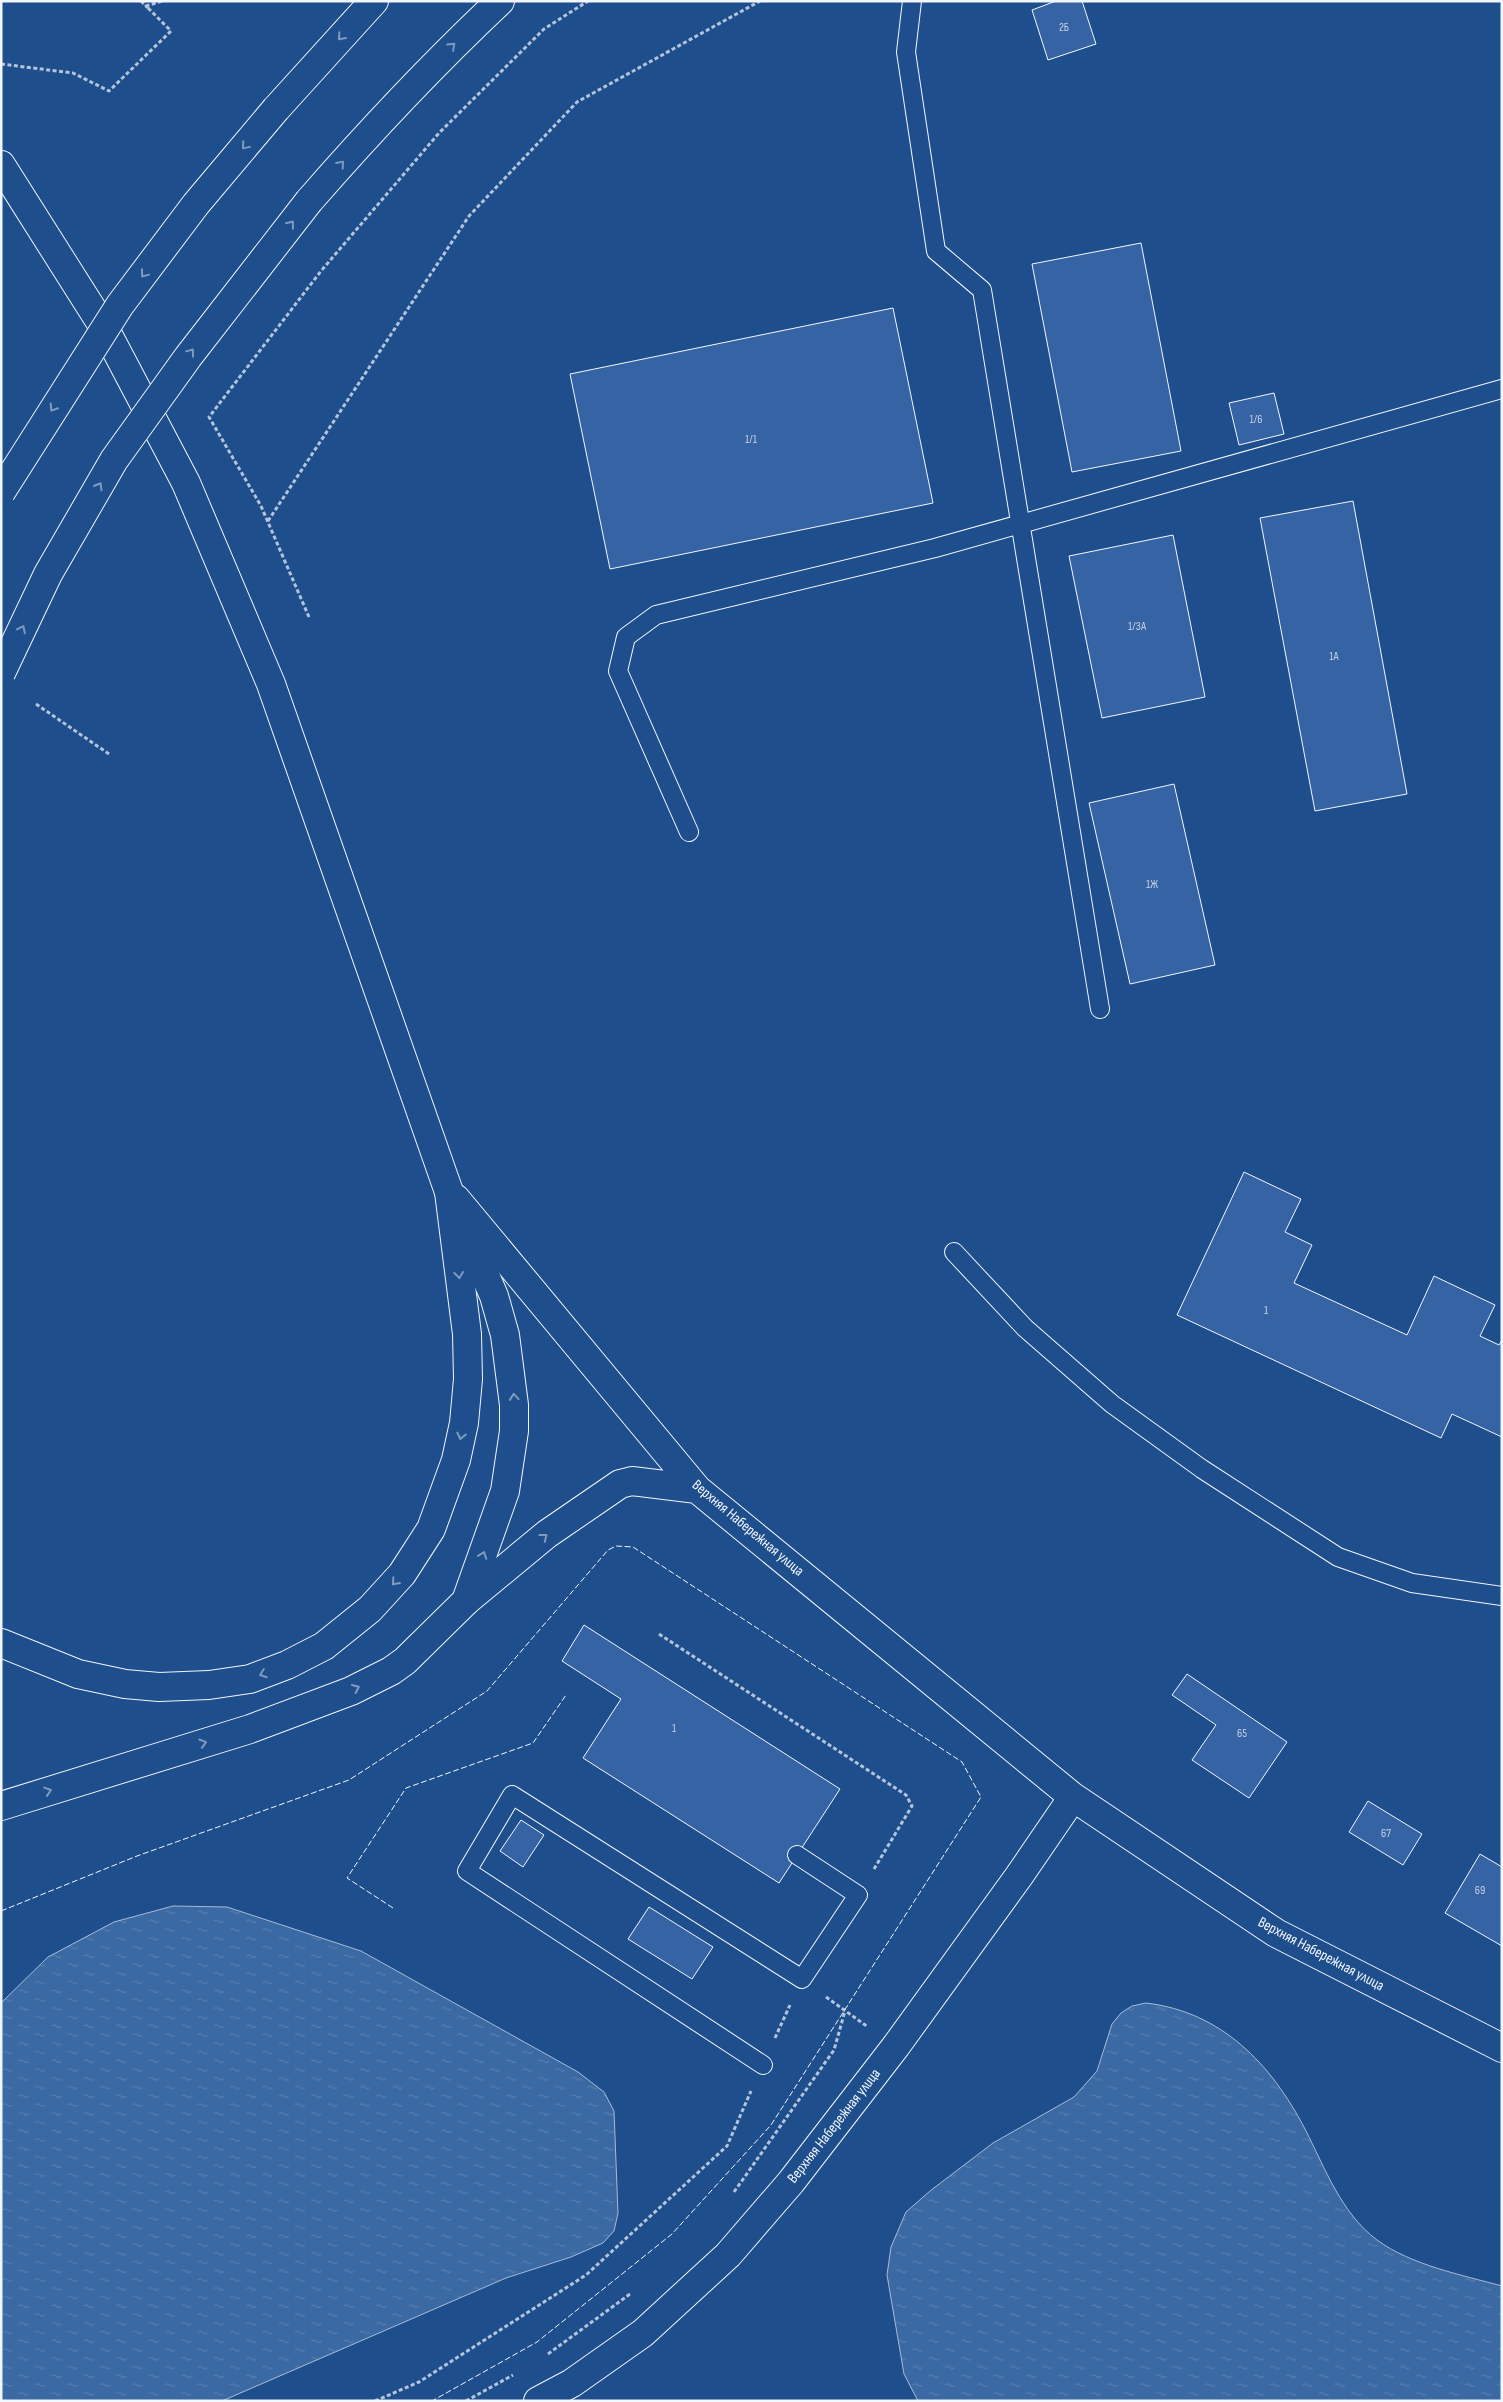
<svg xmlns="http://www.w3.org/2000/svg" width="1503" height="2402" viewBox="0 0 1503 2402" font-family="'Sofia Sans Condensed',sans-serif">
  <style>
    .water { fill: url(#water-ripples); stroke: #a8bbd7 }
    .building { fill: #3563a3; stroke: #f2f6ff }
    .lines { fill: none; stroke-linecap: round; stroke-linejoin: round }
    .service-casing { stroke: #f2f6ff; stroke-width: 20 }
    .minor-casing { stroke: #f2f6ff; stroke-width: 30 }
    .secondary-casing { stroke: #f2f6ff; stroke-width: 30 }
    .primary-casing { stroke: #f2f6ff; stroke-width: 30 }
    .path { stroke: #b3c4dc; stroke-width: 3; stroke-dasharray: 4 2.5; stroke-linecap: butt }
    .service { stroke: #1f4e8c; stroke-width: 18 }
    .minor { stroke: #1f4e8c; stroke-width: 28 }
    .secondary { stroke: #1f4e8c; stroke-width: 28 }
    .primary { stroke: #1f4e8c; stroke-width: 28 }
    .primary-bridge-casing { stroke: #f2f6ff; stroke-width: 30; stroke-linecap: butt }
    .primary-bridge { stroke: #1f4e8c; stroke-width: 28 }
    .fence { stroke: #f2f6ff; stroke-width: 1; stroke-dasharray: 6 2.5; stroke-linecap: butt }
    .oneway { stroke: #7e9ac0 }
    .labels { text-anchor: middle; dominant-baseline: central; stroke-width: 4; stroke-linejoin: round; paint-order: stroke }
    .number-label { font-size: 12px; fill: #c3d1e8 }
    .street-label { font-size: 15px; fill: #f2f6ff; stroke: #1f4e8c }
  </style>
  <defs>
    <pattern id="water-ripples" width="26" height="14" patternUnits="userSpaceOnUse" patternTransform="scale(1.25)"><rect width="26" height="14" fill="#3b69a3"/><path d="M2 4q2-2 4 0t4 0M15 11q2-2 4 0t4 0" fill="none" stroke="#587fb1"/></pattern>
  </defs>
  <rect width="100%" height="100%" fill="#1f4e8c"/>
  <path class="water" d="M173,1906L227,1907L361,1951L578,2072L604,2092L614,2111L618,2213L614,2231L603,2243L571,2257L506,2278L222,2401H1V2003L48,1957L114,1922Z
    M1146,2003C1222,2012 1271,2064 1305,2129C1325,2168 1341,2213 1377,2240C1411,2265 1462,2275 1502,2286V2401H918L904,2374L887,2275L891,2247L906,2212L930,2191L993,2143L1074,2097L1097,2071L1112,2024L1121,2013L1132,2006Z"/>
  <path class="building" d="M1056,1H1082L1096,44L1048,60L1032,10Z
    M1141,243L1181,451L1072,472L1032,264Z
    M893,308L933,503L610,569L570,374Z
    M1274,393L1284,434L1239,445L1229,403Z
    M1353,501L1407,794L1315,811L1260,518Z
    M1173,535L1205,697L1102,718L1069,556Z
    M1174,784L1215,965L1130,984L1089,803Z
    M1244,1172L1301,1199L1285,1232L1312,1245L1294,1283L1407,1335L1434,1276L1495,1305L1480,1336L1499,1345L1502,1340V1437L1452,1414L1441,1438L1177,1315Z
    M584,1625L840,1789L779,1883L583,1758L621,1699L562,1661Z
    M1187,1674L1287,1742L1249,1798L1192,1760L1216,1725L1172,1695Z
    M1368,1801L1422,1834L1403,1865L1349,1832Z
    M521,1820L544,1835L523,1867L500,1851Z
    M1480,1854L1502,1867V1946L1445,1913Z
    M649,1907L713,1947L692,1979L628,1939Z"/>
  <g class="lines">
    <g class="service-casing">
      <path id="service" d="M912,1L906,52L936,251L982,290L1100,1009
        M689,832L618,671L626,637L656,615L935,548L1502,389
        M954,1252L1025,1328L1112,1404L1202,1469L1338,1557L1412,1583L1502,1596
        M763,2065L467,1871L512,1795L802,1979L858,1895L797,1855"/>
    </g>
    <g class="minor-casing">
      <path id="minor" d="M456,1199L697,1489L1073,1797L1276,1933L1502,2048
        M466,1601L547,1534L620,1484L632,1481L697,1489
        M538,2401L572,2383L643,2333L728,2255L791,2182L896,2046L1019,1876L1073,1797"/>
    </g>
    <g class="secondary-casing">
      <path id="secondary" d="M1,165L106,331L186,483L271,684L449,1192L467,1334L468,1379L464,1423L456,1460L431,1529L402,1574L370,1609L324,1646L287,1665L250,1679L209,1685L159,1687L125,1684L78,1674L1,1643"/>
    </g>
    <g class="primary-casing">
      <path id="primary" d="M276,109L374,1
        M309,201C370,131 432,65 500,1
        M1,1806L250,1729L351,1691L391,1671L405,1661L466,1601L505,1491L514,1431V1405L505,1335L494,1296L449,1192"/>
    </g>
    <path class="path" d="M141,1L148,8
      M1,64L73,73L109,91L171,31L146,6L162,1
      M268,521L469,216L577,102L760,1
      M309,617L261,506L209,417L321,271L439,133L544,29L588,1
      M36,704L109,754
      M659,1634L906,1795L912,1806L874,1869
      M826,1997L868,2027
      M775,2038L790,2005
      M734,2192L834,2050L845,2011
      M548,2354L630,2294
      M375,2401L419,2382L586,2275L727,2146L751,2091
      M466,2401L513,2375"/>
    <use href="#service" class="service"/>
    <use href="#minor" class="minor"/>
    <use href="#secondary" class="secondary"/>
    <use href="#primary" class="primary"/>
    <g class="primary-bridge-casing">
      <path id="primary-bridge" d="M1,492L120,305L196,204L276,109
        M1,673L48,574L114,460L188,357L309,201"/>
    </g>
    <use href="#primary-bridge" class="primary-bridge"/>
    <path class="fence" d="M393,1908L347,1878L406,1788L533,1743L566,1695
      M1,1911L137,1856L349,1780L487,1691L608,1550L616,1546L633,1547L962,1762L981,1797L771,2125L672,2234L537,2342L432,2401"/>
  </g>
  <defs><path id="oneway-chevron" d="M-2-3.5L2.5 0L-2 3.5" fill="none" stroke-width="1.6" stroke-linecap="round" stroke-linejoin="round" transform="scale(1.25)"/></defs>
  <g class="oneway">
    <use href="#oneway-chevron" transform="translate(341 37) rotate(132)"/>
    <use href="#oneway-chevron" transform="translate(452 46) rotate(-43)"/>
    <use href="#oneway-chevron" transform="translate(245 146) rotate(130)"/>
    <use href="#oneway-chevron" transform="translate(341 164) rotate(-49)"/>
    <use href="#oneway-chevron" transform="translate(291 224) rotate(-52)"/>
    <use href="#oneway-chevron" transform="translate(144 274) rotate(127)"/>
    <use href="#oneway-chevron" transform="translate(191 352) rotate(-53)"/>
    <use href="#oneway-chevron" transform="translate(53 408) rotate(123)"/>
    <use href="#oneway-chevron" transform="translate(99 486) rotate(-60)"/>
    <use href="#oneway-chevron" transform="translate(22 629) rotate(-64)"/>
    <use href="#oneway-chevron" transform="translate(459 1275) rotate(83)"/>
    <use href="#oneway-chevron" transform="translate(514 1397) rotate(-95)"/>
    <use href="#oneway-chevron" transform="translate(461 1436) rotate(103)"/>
    <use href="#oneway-chevron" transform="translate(544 1537) rotate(-38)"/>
    <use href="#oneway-chevron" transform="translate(483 1555) rotate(-70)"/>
    <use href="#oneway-chevron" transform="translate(395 1582) rotate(132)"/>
    <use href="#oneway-chevron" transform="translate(263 1674) rotate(160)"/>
    <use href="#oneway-chevron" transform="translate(356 1688) rotate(-25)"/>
    <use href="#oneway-chevron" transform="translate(203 1743) rotate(-17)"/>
    <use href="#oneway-chevron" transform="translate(48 1791) rotate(-18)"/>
  </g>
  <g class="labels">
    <g class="number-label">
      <text x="1064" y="27">2Б</text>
      <text x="1256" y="419">1/6</text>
      <text x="751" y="439">1/1</text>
      <text x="1137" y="626">1/3А</text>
      <text x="1334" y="656">1А</text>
      <text x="1152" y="884">1Ж</text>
      <text x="1266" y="1310">1</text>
      <text x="674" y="1728">1</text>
      <text x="1242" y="1733">65</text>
      <text x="1386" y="1833">67</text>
      <text x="1480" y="1890">69</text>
    </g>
    <g class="street-label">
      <text transform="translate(748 1528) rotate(40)">Верхняя Набережная улица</text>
      <text transform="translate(1321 1954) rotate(28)">Верхняя Набережная улица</text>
      <text transform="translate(834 2126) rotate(-52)">Верхняя Набережная улица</text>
    </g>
  </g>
  <rect width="1503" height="2402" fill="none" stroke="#f2f6ff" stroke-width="5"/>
</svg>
